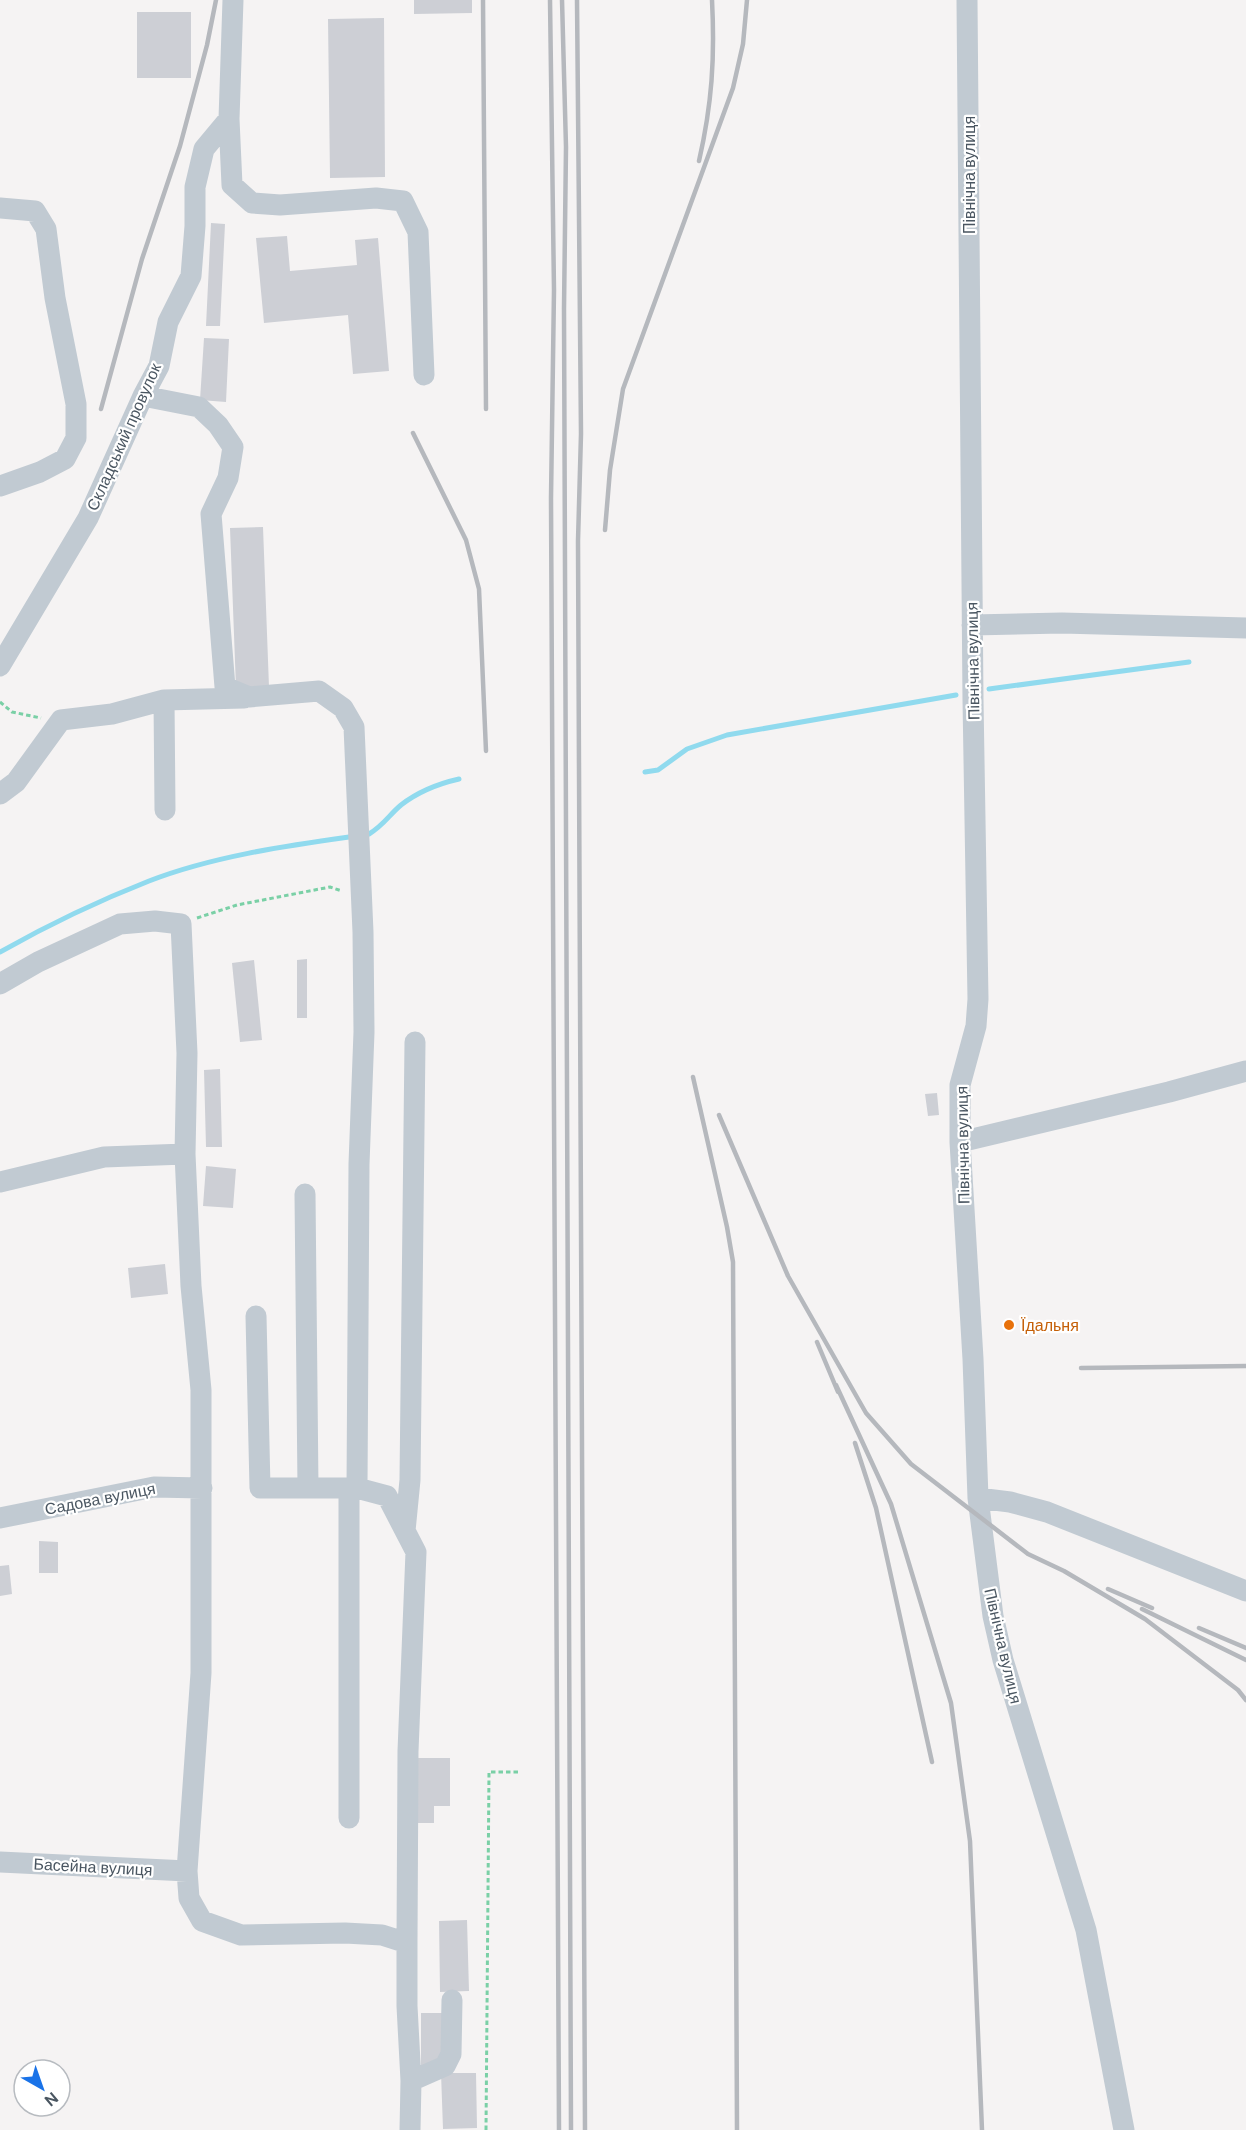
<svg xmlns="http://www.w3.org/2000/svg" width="1246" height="2130" viewBox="0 0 1246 2130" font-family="'DM Sans',sans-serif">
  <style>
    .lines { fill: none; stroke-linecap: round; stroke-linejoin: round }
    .stream { stroke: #90daee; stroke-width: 5 }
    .building { fill: #cdcfd5 }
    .path { stroke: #7ad0a6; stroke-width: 3; stroke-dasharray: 4.5 3; stroke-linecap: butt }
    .minor { stroke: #c1cad2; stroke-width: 21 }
    .rail { stroke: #b5b8bd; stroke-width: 4.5 }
    .food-dot { fill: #e8710a; stroke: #fff; stroke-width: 2 }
    .labels { text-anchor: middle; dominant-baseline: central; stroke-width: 4.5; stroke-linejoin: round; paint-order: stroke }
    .street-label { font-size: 16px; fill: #4a5661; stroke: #fff }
    .food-label { font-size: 16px; fill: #c56008; stroke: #fff; text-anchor: start }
  </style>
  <rect width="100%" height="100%" fill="#f5f3f3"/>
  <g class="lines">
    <path class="stream" d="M989,689L1189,662
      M645,772L658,770L687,749L727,735L956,695
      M369,834C384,825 389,815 401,805C419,791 437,784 459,779
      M0,952C48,925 98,901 149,881C211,857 284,846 349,837"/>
  </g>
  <path class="building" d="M414,0H472V13L414,14Z
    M137,12H191V78H137Z
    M384,18L385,177L330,178L328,19Z
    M211,223L225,224L220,326H206Z
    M287,236L290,271L357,265L355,240L378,238L389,371L353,374L348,315L264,323L256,238Z
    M204,338L229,339L226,402L200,400Z
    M263,527L269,687L236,688L230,528Z
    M307,959V1018H297V960Z
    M254,960L262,1040L240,1042L232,963Z
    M220,1069L222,1147H206L204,1070Z
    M937,1093L939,1115L928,1116L925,1094Z
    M206,1166L236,1169L233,1208L203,1206Z
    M165,1264L168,1294L131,1298L128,1268Z
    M39,1541L58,1542V1573H39Z
    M9,1565L12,1594L0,1596V1566Z
    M417,1758H450V1806H434V1823H417Z
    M467,1920L469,1991L440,1992L439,1921Z
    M421,2013H442V2066H421Z
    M441,2073H476L477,2128L443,2129Z"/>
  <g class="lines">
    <path class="path" d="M0,702L12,712L41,718
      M197,918L237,905L330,887L342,891
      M486,2130L489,1772H520"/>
    <path class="minor" d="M233,0L229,119L232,185L252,203L280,205L376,198L403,201L418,232L424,375
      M967,0L973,700L978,999L976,1026L960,1085V1142L973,1359L978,1498L993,1616L1003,1660L1086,1930L1124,2130
      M0,208L35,211L46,229L55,298L76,404V438L65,459L40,472L0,486
      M143,396L199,407L218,425L233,447L228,478L211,514L225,687L249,697L319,691L343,708L354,727L363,932L364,1032L359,1164L357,1488L387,1496L416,1552L408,1751L407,1943V2006L411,2081L410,2130
      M972,625L1062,623L1246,628
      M0,666L88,518L143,396L159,366L168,322L191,276L195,226V187L204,149L229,119
      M164,700L165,810
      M0,794L16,782L61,720L112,714L164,700L244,698
      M0,984L38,962L120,924L155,921L181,924L187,1053L185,1154L191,1286L201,1390V1673L187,1871L189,1898L202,1921L241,1935L345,1933L382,1935L407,1943
      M960,1142L1169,1092L1246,1071
      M0,1182L104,1157L185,1154
      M305,1194L308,1488
      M256,1316L260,1488H357
      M978,1498L1010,1502L1047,1512L1246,1591
      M0,1518L154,1487L202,1488
      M405,1531L410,1480L415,1042
      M349,1818V1488
      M0,1862L187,1871
      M411,2081L445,2066L451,2054L452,2000"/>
    <path class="rail" d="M483,0L486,409
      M550,0L554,290L551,498L559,2130
      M562,0L566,147L564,309L571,2130
      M577,0L581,434L578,541L585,2130
      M699,161C712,104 715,58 712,0
      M101,409L142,259L180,146L207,45L216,0
      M413,433L466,540L479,589L486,751
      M605,530L610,470L623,389L733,88L743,44L747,0
      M693,1077L727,1227L733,1262L737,2130
      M719,1115L788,1276L866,1413L911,1464L1028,1554L1064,1571L1145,1619L1238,1690L1246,1700
      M817,1342L838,1392
      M1081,1368L1246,1366
      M836,1385L891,1504L951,1703L970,1841L982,2130
      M855,1443L876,1508L932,1762
      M1108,1589L1152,1608
      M1142,1609L1246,1660
      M1199,1628L1246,1648"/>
  </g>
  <circle class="food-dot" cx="1009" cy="1325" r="6"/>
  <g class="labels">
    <g class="street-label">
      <text transform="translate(969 175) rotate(-90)">Північна вулиця</text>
      <text transform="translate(124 437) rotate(-66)">Складський провулок</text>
      <text transform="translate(973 661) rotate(-91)">Північна вулиця</text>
      <text transform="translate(963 1145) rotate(-91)">Північна вулиця</text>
      <text transform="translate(100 1499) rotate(-11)">Садова вулиця</text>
      <text transform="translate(1003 1646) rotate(77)">Північна вулиця</text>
      <text transform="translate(93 1867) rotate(3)">Басейна вулиця</text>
    </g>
    <g class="food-label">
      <text x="1021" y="1325">Їдальня</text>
    </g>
  </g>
  <g transform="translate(42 2088) rotate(140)"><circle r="28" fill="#ffffff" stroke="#b7bbc0" stroke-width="1.5"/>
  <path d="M0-4.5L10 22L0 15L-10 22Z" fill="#1a73e8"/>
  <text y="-9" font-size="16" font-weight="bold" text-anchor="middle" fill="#4a5661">N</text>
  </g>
</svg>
